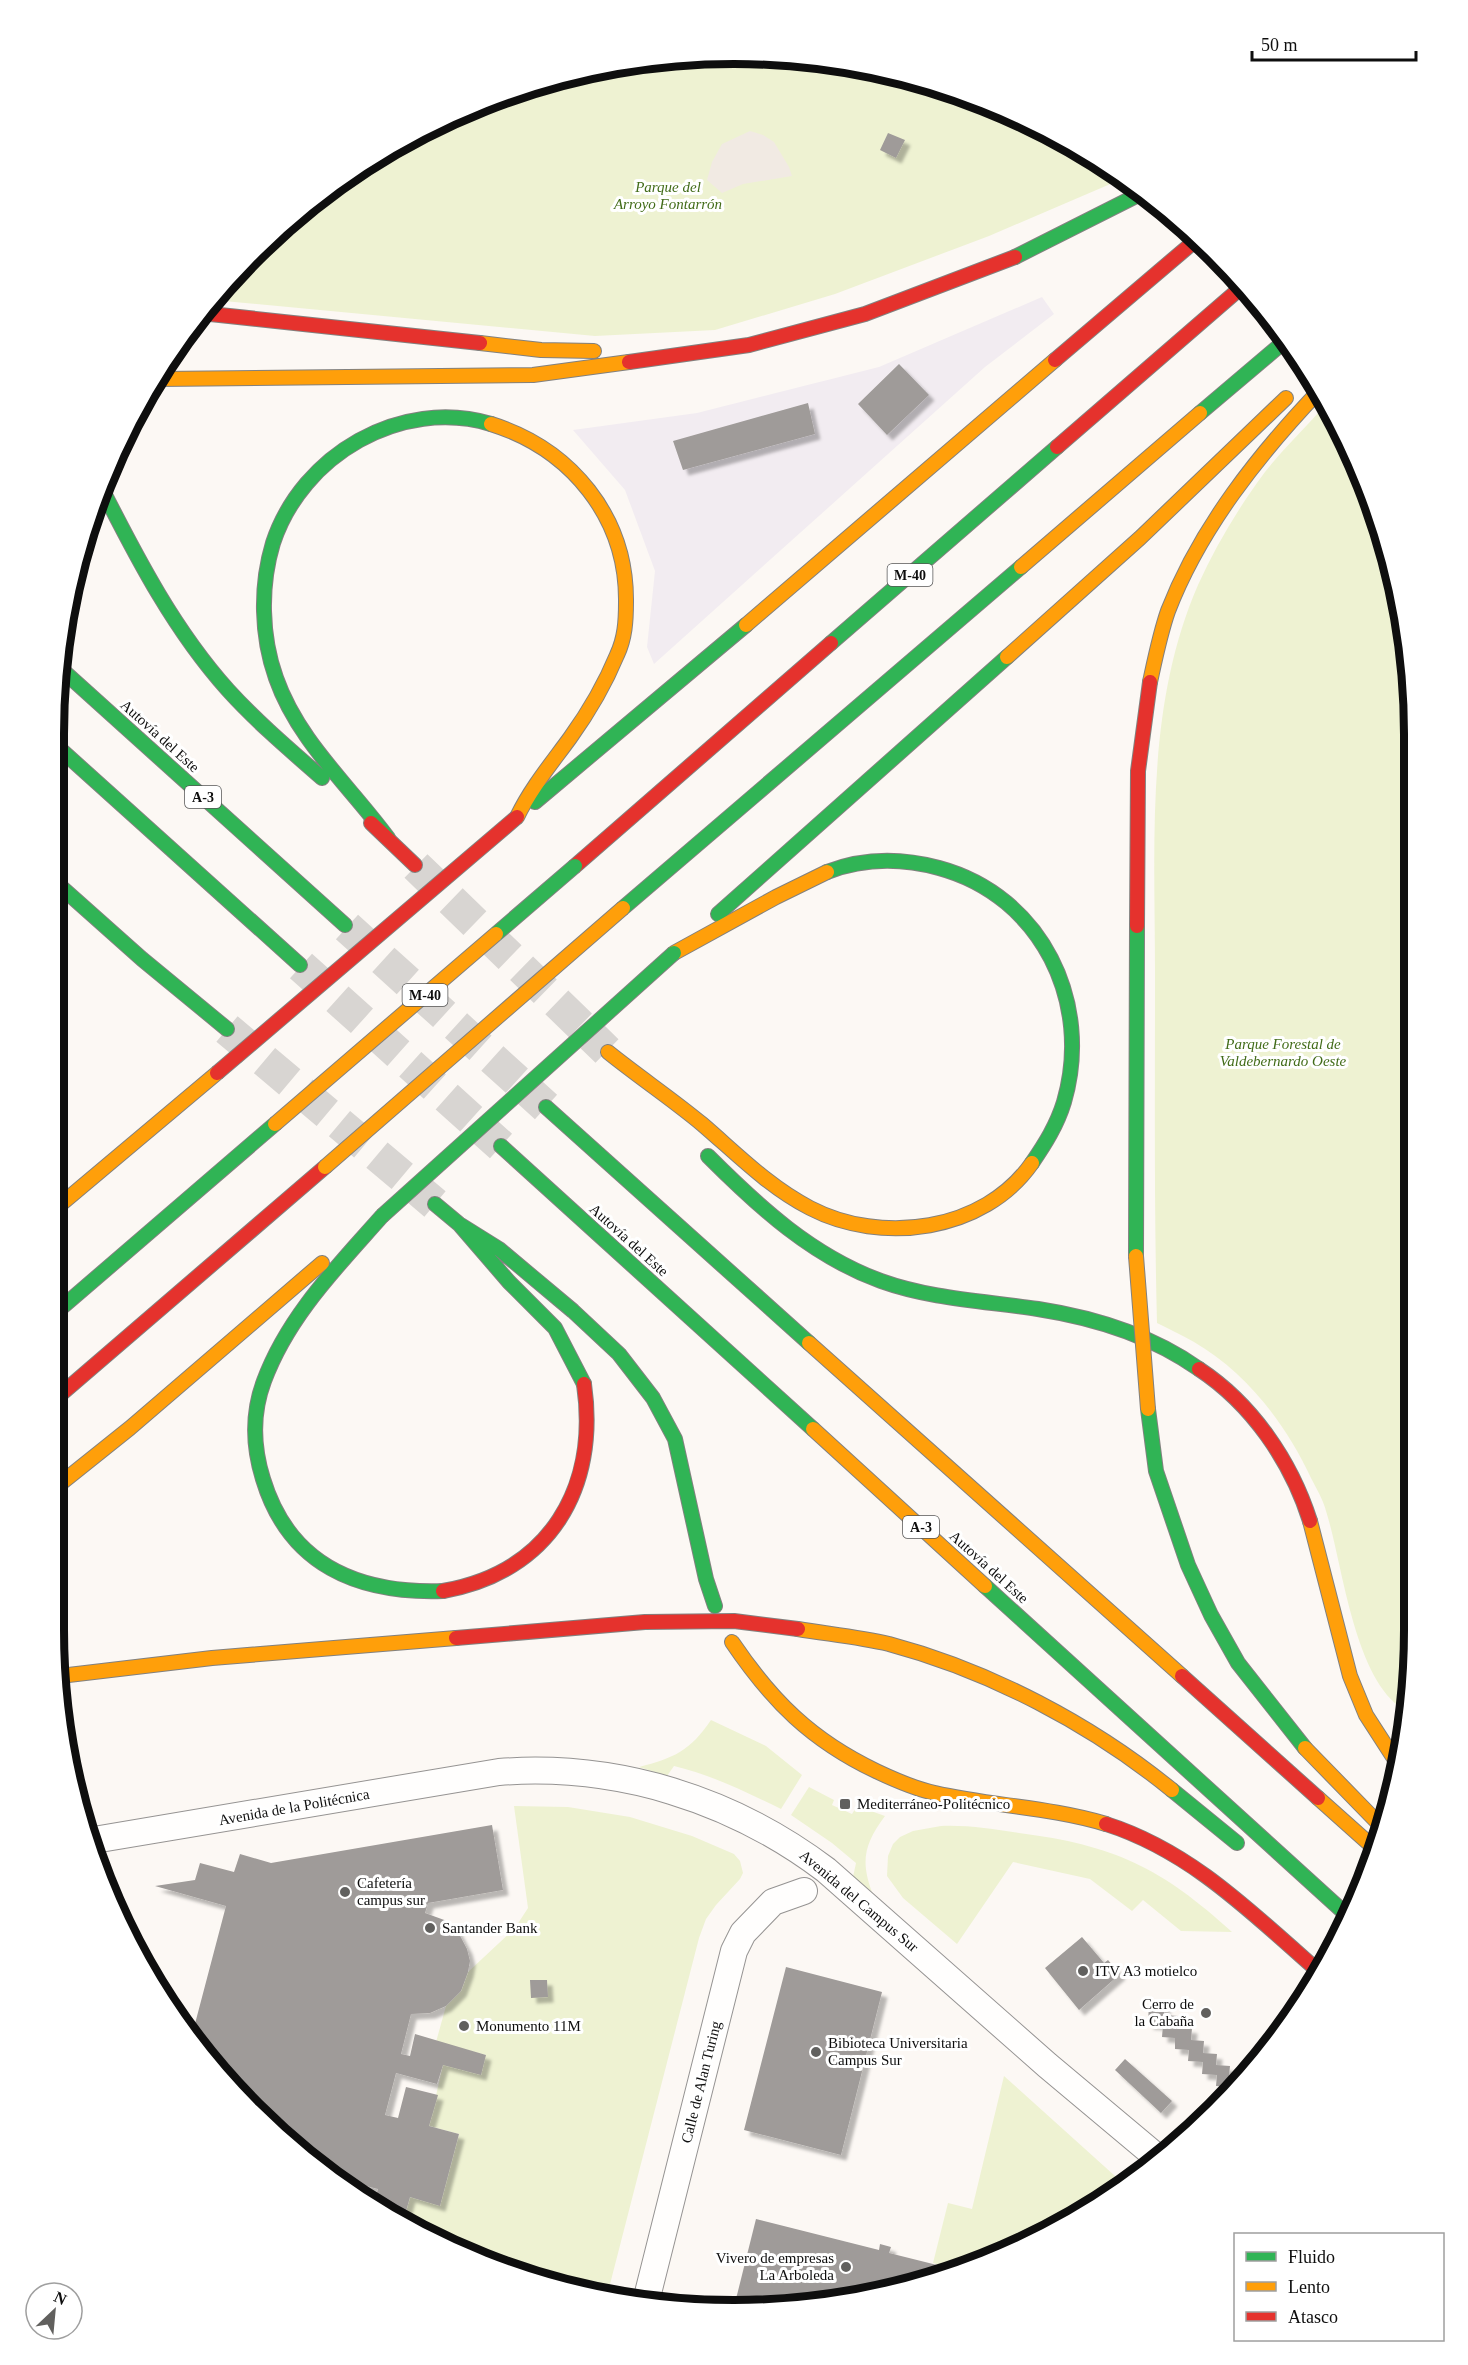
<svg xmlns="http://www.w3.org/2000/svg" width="1468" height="2365" viewBox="0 0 1468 2365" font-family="Georgia,serif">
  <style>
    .industrial { fill: #f2ecf1 }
    .green { fill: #eef2d2 }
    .plaza { fill: #f1eae3 }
    .building { fill: #9f9b99; filter: url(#shadow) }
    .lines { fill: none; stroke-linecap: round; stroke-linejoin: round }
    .highway-tunnel { stroke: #d8d5d2; stroke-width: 33; stroke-dasharray: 33 16; stroke-linecap: butt }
    .street-casing { stroke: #959392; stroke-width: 28 }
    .fast-casing { stroke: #82817f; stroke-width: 16 }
    .slow-casing { stroke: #82817f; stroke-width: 16 }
    .jam-casing { stroke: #82817f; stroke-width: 16 }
    .street { stroke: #fffefd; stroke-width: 26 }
    .fast { stroke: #30b455; stroke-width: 14 }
    .slow { stroke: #ff9f0a; stroke-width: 14 }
    .jam { stroke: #e5322d; stroke-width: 14 }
    .fast-bridge-casing { stroke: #82817f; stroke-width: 16; stroke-linecap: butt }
    .slow-bridge-casing { stroke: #82817f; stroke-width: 16; stroke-linecap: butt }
    .jam-bridge-casing { stroke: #82817f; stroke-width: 16; stroke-linecap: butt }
    .fast-bridge { stroke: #30b455; stroke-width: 14 }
    .slow-bridge { stroke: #ff9f0a; stroke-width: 14 }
    .jam-bridge { stroke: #e5322d; stroke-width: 14 }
    .poi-dot { fill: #61605e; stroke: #fff; stroke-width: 2 }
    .labels { text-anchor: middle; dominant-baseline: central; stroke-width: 6; stroke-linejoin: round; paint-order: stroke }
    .shield { fill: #fff; stroke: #565656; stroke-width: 1.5 }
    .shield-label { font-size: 14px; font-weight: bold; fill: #0e0e0e }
    .park-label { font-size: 15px; font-style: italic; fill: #426c19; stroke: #fff }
    .street-label { font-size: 15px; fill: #0e0e0e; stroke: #fff }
    .poi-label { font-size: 15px; fill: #0e0e0e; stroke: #fff; text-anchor: start }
    .rim { fill: none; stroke: #0e0e0e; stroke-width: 8 }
  </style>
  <defs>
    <filter id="shadow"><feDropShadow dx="5.5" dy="5.5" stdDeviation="1.5" flood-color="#0004"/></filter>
  </defs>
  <rect width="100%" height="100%" fill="#fcf8f4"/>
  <path class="industrial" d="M1042,297L1054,314L985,367L654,664L647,647L655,571L625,490L573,430L697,413L879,367Z"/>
  <path class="green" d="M778,55L910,77L1034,124L1122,179L989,236L835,294L715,330L595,336L213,300L285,223L394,145L515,90L645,60Z
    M1327,403L1378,516L1413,689L1408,1712C1354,1685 1343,1564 1326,1511C1323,1499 1316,1488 1311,1478C1286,1424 1246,1372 1194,1342C1182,1335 1169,1329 1157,1323C1154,1207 1155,1090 1155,973C1155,843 1145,707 1198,585C1216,545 1239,507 1265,472C1284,448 1307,426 1327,403Z
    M711,1720L766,1746L802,1775L781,1809C746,1792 712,1775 674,1766L667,1776L639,1767C674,1758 690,1751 711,1720Z
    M809,1787L834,1800L832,1805L852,1814L857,1806L885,1816C865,1843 860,1860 872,1892L853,1877L856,1863L832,1843L791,1815Z
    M514,1806L568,1807L630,1817L692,1836L734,1854L740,1861L743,1873L740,1879L716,1905L706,1919L699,1938L607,2296L516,2275L433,2241L403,2222L410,2197L440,2205L459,2134L429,2126L443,2065L486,2055L436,2042L446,2006L461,1991L468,1972L515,1928L528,1908Z
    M941,1826C968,1825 993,1829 1019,1833C1114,1845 1162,1868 1232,1932L1181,1931L1143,1900L1132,1911L1090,1879L1013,1862L957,1944L903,1898L887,1876L888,1856L893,1844L900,1837L913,1831Z
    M1004,2076L1125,2185L1112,2196L961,2271L933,2263L948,2203L972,2209Z"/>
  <path class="plaza" d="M750,131L763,135L774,142L789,167L792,176L743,184L722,193L707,180L712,162L722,144Z"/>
  <path class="building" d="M888,133L905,140L896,158L880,150Z
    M899,364L929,395L887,435L858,404Z
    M808,403L815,434L683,470L673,441Z
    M492,1825L503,1890L428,1903L425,1913L447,1921L457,1930L467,1949L470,1961L468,1972L461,1991L446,2006L430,2013L411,2014L401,2054L410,2056L415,2034L486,2055L481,2075L443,2065L437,2084L396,2073L385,2115L398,2118L406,2087L438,2095L429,2126L459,2134L440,2206L410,2197L403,2222L374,2204L378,2189L366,2186L363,2197L320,2171L194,2045L191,2039L226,1906L155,1886L195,1880L200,1863L234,1872L240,1854L271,1863Z
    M1082,1937L1104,1963L1108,1960L1120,1974L1079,2010L1045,1968Z
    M786,1967L882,1992L841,2155L744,2130Z
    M530,1980H547L548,1997L531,1998Z
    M1149,2003L1165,2005L1164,2015L1178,2016L1177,2027L1192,2028L1191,2040L1204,2041L1203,2053L1217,2054L1216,2065L1230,2066L1229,2076L1243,2078L1228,2096L1229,2087L1216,2086L1217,2075L1202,2074L1203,2062L1188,2061L1189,2050L1175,2049V2038L1162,2037L1163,2025L1148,2024Z
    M1125,2059L1172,2101L1161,2113L1115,2070Z
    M756,2219L879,2250L880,2244L891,2247L889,2253L961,2271L952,2275L823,2305L733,2311Z"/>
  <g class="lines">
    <path class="highway-tunnel" d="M416,866L607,1051
      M347,927L546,1107
      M301,966L501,1146
      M227,1029L435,1204"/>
    <g class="street-casing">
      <path id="street" d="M88,1841L499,1772C617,1763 732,1799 826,1870L1047,2065L1158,2158
        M645,2305L734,1951L743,1933L773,1902L804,1891"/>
    </g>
    <g class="fast-casing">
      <path id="fast" d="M1015,257L1144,192
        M1200,413L1285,341
        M102,489C138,560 175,631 228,690C257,722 290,750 322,778
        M831,643L1057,447
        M60,668L345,925
        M60,749L300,965
        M535,802L746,625
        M388,838C350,786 298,741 276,678C261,636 260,586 273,543C302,455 401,397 491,424
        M827,872C863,858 902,858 939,868C1042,896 1093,1003 1064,1102C1057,1125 1045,1144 1032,1163
        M60,886L142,959L227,1029
        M623,908L1021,567
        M718,914L1007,657
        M546,1107L809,1343
        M501,1146L813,1429
        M708,1156C759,1207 812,1256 881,1281C931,1299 985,1301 1038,1309C1096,1318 1151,1335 1199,1369
        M435,1204L459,1224L499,1249L573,1311L619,1354L653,1398L675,1439L706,1579L715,1606
        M382,1216C337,1267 288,1316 264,1381C252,1413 253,1447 263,1479C289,1565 358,1594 443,1591
        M459,1224L509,1282L555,1328L584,1384
        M1136,1256L1137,926
        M60,1309L275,1124
        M1148,1409L1156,1471L1188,1565L1211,1615L1238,1663L1305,1748
        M985,1586L1348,1916
        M1172,1790L1237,1843"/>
    </g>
    <g class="slow-casing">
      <path id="slow" d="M480,343L541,350L594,351
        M160,379L533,375L629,362
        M491,424C571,449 627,517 626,602C626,621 625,638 617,655C605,684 588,713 570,738C551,764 531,788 517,817
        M1021,567L1200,413
        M746,625L1055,360
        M1007,657L1140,538L1286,398
        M1150,682C1155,659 1160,634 1168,611C1200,528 1259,454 1320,390
        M674,953L776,897L827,872
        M608,1052C639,1077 672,1099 702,1124C737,1154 769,1187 810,1208C881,1245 984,1232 1032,1163
        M60,1205L217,1073
        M809,1343L1182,1676
        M813,1429L985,1586
        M60,1484L130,1428L322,1263
        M1310,1521L1350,1676L1366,1715L1397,1763
        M798,1629C828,1634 859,1637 889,1644C990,1671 1091,1724 1172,1790
        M732,1642C772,1701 811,1740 876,1771C895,1780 915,1789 935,1793C992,1806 1049,1807 1106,1824
        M60,1676L212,1658L456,1638
        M1305,1748L1379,1824
        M1318,1798L1374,1848"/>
    </g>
    <g class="jam-casing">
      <path id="jam" d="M201,313L480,343
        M1055,360L1196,240
        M629,362L749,345L865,314L1015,257
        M1057,447L1244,285
        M371,823L415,865
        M575,866L831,643
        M1137,926L1138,771L1150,682
        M1199,1369C1252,1404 1291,1461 1310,1521
        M60,1395L325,1167
        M443,1591C550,1572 599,1488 584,1384
        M456,1638L645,1622
        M1182,1676L1318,1798
        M1106,1824C1191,1851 1252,1913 1317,1970"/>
    </g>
    <use href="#street" class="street"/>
    <use href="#fast" class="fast"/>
    <use href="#slow" class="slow"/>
    <use href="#jam" class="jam"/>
    <g class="fast-bridge-casing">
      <path id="fast-bridge" d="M496,934L575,866
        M382,1216L674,953"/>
    </g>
    <g class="slow-bridge-casing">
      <path id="slow-bridge" d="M275,1124L496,934
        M325,1167L623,908
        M1136,1256L1148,1409"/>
    </g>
    <g class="jam-bridge-casing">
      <path id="jam-bridge" d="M217,1073L517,817
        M645,1622L734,1621L798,1629"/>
    </g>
    <use href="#fast-bridge" class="fast-bridge"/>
    <use href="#slow-bridge" class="slow-bridge"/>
    <use href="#jam-bridge" class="jam-bridge"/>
  </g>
  <g class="poi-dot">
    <rect x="839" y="1798" width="12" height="12" rx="3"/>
    <circle cx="345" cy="1892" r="6"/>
    <circle cx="430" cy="1928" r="6"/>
    <circle cx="1083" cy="1971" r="6"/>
    <circle cx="1206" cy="2013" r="6"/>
    <circle cx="464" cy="2026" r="6"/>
    <circle cx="816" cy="2052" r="6"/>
    <circle cx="846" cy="2267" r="6"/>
  </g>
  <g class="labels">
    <g class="shield">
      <rect x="887.5" y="564" width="45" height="22" rx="4.5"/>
      <rect x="185" y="786" width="36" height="22" rx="4.5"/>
      <rect x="402.5" y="984" width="45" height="22" rx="4.5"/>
      <rect x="903" y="1516" width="36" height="22" rx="4.5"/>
    </g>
    <g class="shield-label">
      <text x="910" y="575">M-40</text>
      <text x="203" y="797">A-3</text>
      <text x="425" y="995">M-40</text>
      <text x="921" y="1527">A-3</text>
    </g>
    <g class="park-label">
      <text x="668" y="187">Parque del<tspan x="668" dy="17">Arroyo Fontarrón</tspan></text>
      <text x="1283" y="1044">Parque Forestal de<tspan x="1283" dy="17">Valdebernardo Oeste</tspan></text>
    </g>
    <g class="street-label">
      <text transform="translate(160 736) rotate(42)">Autovía del Este</text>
      <text transform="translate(629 1240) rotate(42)">Autovía del Este</text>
      <text transform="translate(989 1567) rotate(42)">Autovía del Este</text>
      <text transform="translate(294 1807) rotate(-10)">Avenida de la Politécnica</text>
      <text transform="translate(859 1901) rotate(40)">Avenida del Campus Sur</text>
      <text transform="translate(701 2082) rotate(-76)">Calle de Alan Turing</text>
    </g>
    <g class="poi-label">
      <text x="857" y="1804">Mediterráneo-Politécnico</text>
      <text x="357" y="1883">Cafetería<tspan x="357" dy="17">campus sur</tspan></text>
      <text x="442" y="1928">Santander Bank</text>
      <text x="1095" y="1971">ITV A3 motielco</text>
      <text x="1194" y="2004" text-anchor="end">Cerro de<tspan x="1194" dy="17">la Cabaña</tspan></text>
      <text x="476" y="2026">Monumento 11M</text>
      <text x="828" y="2043">Bibioteca Universitaria<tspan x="828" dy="17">Campus Sur</tspan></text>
      <text x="834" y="2258" text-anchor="end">Vivero de empresas<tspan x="834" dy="17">La Arboleda</tspan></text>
    </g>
  </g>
  <path d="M0 0H1468V2365H0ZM734 64H734A670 670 0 0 1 1404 734V1630A670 670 0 0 1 734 2300H734A670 670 0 0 1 64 1630V734A670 670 0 0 1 734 64Z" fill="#fff" fill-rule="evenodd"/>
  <path class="rim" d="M734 64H734A670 670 0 0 1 1404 734V1630A670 670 0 0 1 734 2300H734A670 670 0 0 1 64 1630V734A670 670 0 0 1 734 64Z"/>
  <rect x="1234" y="2233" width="210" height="108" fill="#ffffff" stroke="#9f9f9f" stroke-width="1.5"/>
  <rect x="1246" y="2252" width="30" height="9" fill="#30b455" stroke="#9f9f9f" stroke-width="1.5"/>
  <text x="1288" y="2263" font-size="18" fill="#0e0e0e">Fluido</text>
  <rect x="1246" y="2282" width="30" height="9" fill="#ff9f0a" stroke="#9f9f9f" stroke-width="1.5"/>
  <text x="1288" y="2293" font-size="18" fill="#0e0e0e">Lento</text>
  <rect x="1246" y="2312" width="30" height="9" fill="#e5322d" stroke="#9f9f9f" stroke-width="1.5"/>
  <text x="1288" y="2323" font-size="18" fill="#0e0e0e">Atasco</text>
  <g transform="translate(54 2311) rotate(26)"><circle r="28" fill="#ffffff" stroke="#9f9f9f" stroke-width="1.5"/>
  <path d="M0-4.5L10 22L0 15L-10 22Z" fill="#61605e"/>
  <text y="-9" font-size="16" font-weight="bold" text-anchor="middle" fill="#0e0e0e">N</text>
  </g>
  <path d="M1252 51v9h164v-9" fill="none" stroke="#0e0e0e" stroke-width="3"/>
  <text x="1261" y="51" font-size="18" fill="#0e0e0e" stroke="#ffffff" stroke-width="4.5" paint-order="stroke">50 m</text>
</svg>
